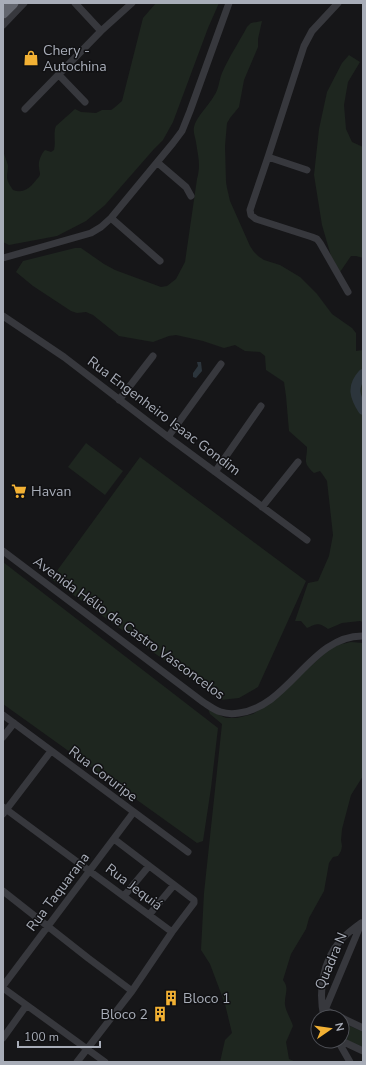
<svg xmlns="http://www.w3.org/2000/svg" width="366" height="1065" viewBox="0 0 366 1065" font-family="'Nunito Sans',sans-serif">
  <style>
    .green { fill: #1e261f }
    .water { fill: #2c353c }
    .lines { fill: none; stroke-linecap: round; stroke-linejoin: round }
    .river { stroke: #2c353c; stroke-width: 10 }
    .minor { stroke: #37383d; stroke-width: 7 }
    .highway { stroke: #63666e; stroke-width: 11 }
    .labels { text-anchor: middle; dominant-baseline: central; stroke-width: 3; stroke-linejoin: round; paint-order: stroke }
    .poi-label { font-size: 14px; fill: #a8adb8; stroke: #111113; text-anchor: start }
    .street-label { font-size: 14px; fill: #a8adb8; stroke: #111113 }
  </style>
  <rect width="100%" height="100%" fill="#161618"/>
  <path class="green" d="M156,3H219L208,28L173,122L163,140L154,149L105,205L86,221L57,236L9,245L3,242V151C4,154 8,164 8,166C7,179 5,178 13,190C24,194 31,187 37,179C38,178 40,176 40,174C40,172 39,170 39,167C38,162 41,154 45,150L51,152L54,150C56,142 53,133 56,126L75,109L81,112L96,113L102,110H111L114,108L122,101L143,18Z
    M262,21L258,39V47L244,80L239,107L230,118L227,123L225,146L226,182L227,188L230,201L250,246L254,252L258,256L264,260L280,265L300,277L317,294L332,314L352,328L356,333V351L363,350V622L360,621L342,623L328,629C318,622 317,624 307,628L301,621H295L308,583L318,581L329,556L333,535L327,481L323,475L320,471L314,473C302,462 307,461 307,447L289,431L286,396L284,382L266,370L265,356L260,352L245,351L235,345L224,348L203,341L176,335L169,336L153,342L119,336L93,315L86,312L77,313L71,311L33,286L16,272L23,261L75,248H81L104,264L115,270L161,287L167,286L176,279L185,262L197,179C201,165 198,156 196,142C195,137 193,132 194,127C196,117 209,105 214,96C219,89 219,80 222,73C229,57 239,42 247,27L251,23Z
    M349,55L360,62L348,82L344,105L346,129L352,142L363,147V258L356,256H351L340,272L331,256L322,225L314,175L319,129L327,92L342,63Z
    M86,443L123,471L105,495L68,467Z
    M140,457L306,581L258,687L239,698L220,700L51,579Z
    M3,562L218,728L211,788L203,841L197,843L3,704Z
    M351,642L363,643V776L351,795L342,829L341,840L342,846L341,851L338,856L333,857L329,863L324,891L309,918L306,929L291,954L283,980C290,989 284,995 285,1005C286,1012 291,1019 293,1026L286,1042L289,1059L296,1062H220L225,1040L232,1033L225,1004L210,964L201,950L204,893L222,724L210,714L208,709L217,714L226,718H237L253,714L272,701L333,646Z
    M342,1022L363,1032V1048L342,1038Z"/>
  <path class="water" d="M197,362H201L202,371L196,378L193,377V373L198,366Z"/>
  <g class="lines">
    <path class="river" d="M363,374C351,387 355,397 363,410"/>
    <path class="minor" d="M75,3L101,31
      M338,3L312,31L304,46L268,157L250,210L251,215L256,219L312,237L317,239L320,243L348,292
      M3,25L24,3
      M59,75L85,102
      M25,109L101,31L132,3
      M268,157L307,170
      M158,163L186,187L191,196
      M111,218L160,261
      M3,258L91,233L101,227L111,218L173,143L182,131L190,111L229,3
      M3,316L64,357L168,437L307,540
      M119,400L153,356
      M168,437L221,364
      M215,472L261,406
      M262,507L298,462
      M3,551L203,702C208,705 214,710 221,712C227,714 233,714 239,713C289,707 311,635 363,636
      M3,715L188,852
      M3,737L14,723
      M3,807L172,932
      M3,814L51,751
      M3,891L88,958L132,991
      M124,896L149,866
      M149,915L174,885
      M3,986L133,813
      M3,988L105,1062
      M323,1007L325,1010L340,1017
      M324,1014L325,1010L361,924
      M324,1017C318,991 323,961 340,941C346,934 354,928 361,923
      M342,1018L363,1028
      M3,1038L26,1006
      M338,1041L350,1062
      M339,1042L346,1043L363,1051
      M77,1062L132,991L172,932L194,903V900L114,839"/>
    <path class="highway" d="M3,13L13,3"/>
  </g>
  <defs>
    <g id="shop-bare" transform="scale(1.2)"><path d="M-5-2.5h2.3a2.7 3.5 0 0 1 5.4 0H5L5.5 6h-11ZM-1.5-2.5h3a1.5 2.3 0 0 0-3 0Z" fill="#f2b134" stroke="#111113" stroke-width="2.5" paint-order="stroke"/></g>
    <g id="supermarket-bare" transform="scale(1.2)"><path d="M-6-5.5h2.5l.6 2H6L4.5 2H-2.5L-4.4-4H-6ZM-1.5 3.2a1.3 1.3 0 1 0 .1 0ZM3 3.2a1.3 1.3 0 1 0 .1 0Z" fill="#f2b134" stroke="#111113" stroke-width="2.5" paint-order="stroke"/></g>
    <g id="building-bare" transform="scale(1.2)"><path d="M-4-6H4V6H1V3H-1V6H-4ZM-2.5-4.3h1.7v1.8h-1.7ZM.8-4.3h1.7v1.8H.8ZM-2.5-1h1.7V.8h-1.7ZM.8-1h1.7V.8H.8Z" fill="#f2b134" stroke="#111113" stroke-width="2.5" paint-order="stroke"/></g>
  </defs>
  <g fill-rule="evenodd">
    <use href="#shop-bare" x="31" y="58"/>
    <use href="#supermarket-bare" x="19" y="491"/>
    <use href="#building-bare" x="171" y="998"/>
    <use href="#building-bare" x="160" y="1014"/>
  </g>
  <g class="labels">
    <g class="poi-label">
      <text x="43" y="50">Chery -<tspan x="43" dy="16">Autochina</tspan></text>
      <text x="31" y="491">Havan</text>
      <text x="183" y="998">Bloco 1</text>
      <text x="148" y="1014" text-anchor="end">Bloco 2</text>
    </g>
    <g class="street-label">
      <text transform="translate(164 416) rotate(37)">Rua Engenheiro Isaac Gondim</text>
      <text transform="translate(129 628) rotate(36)">Avenida Hélio de Castro Vasconcelos</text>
      <text transform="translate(103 774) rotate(37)">Rua Coruripe</text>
      <text transform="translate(134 887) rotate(37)">Rua Jequiá</text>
      <text transform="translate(58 892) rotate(-53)">Rua Taquarana</text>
      <text transform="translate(331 961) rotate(-67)">Quadra N</text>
    </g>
  </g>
  <rect width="366" height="1065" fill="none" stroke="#a8adb8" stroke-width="8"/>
  <g transform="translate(330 1029) rotate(77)"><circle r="19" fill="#111113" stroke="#4d4f55"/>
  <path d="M0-3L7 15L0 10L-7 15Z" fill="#f2b134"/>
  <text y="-6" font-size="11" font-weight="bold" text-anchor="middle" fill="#a8adb8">N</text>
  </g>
  <path d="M18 1041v6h82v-6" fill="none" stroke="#a8adb8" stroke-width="2"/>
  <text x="24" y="1041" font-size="12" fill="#a8adb8" stroke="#111113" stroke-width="3" paint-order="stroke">100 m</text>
</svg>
